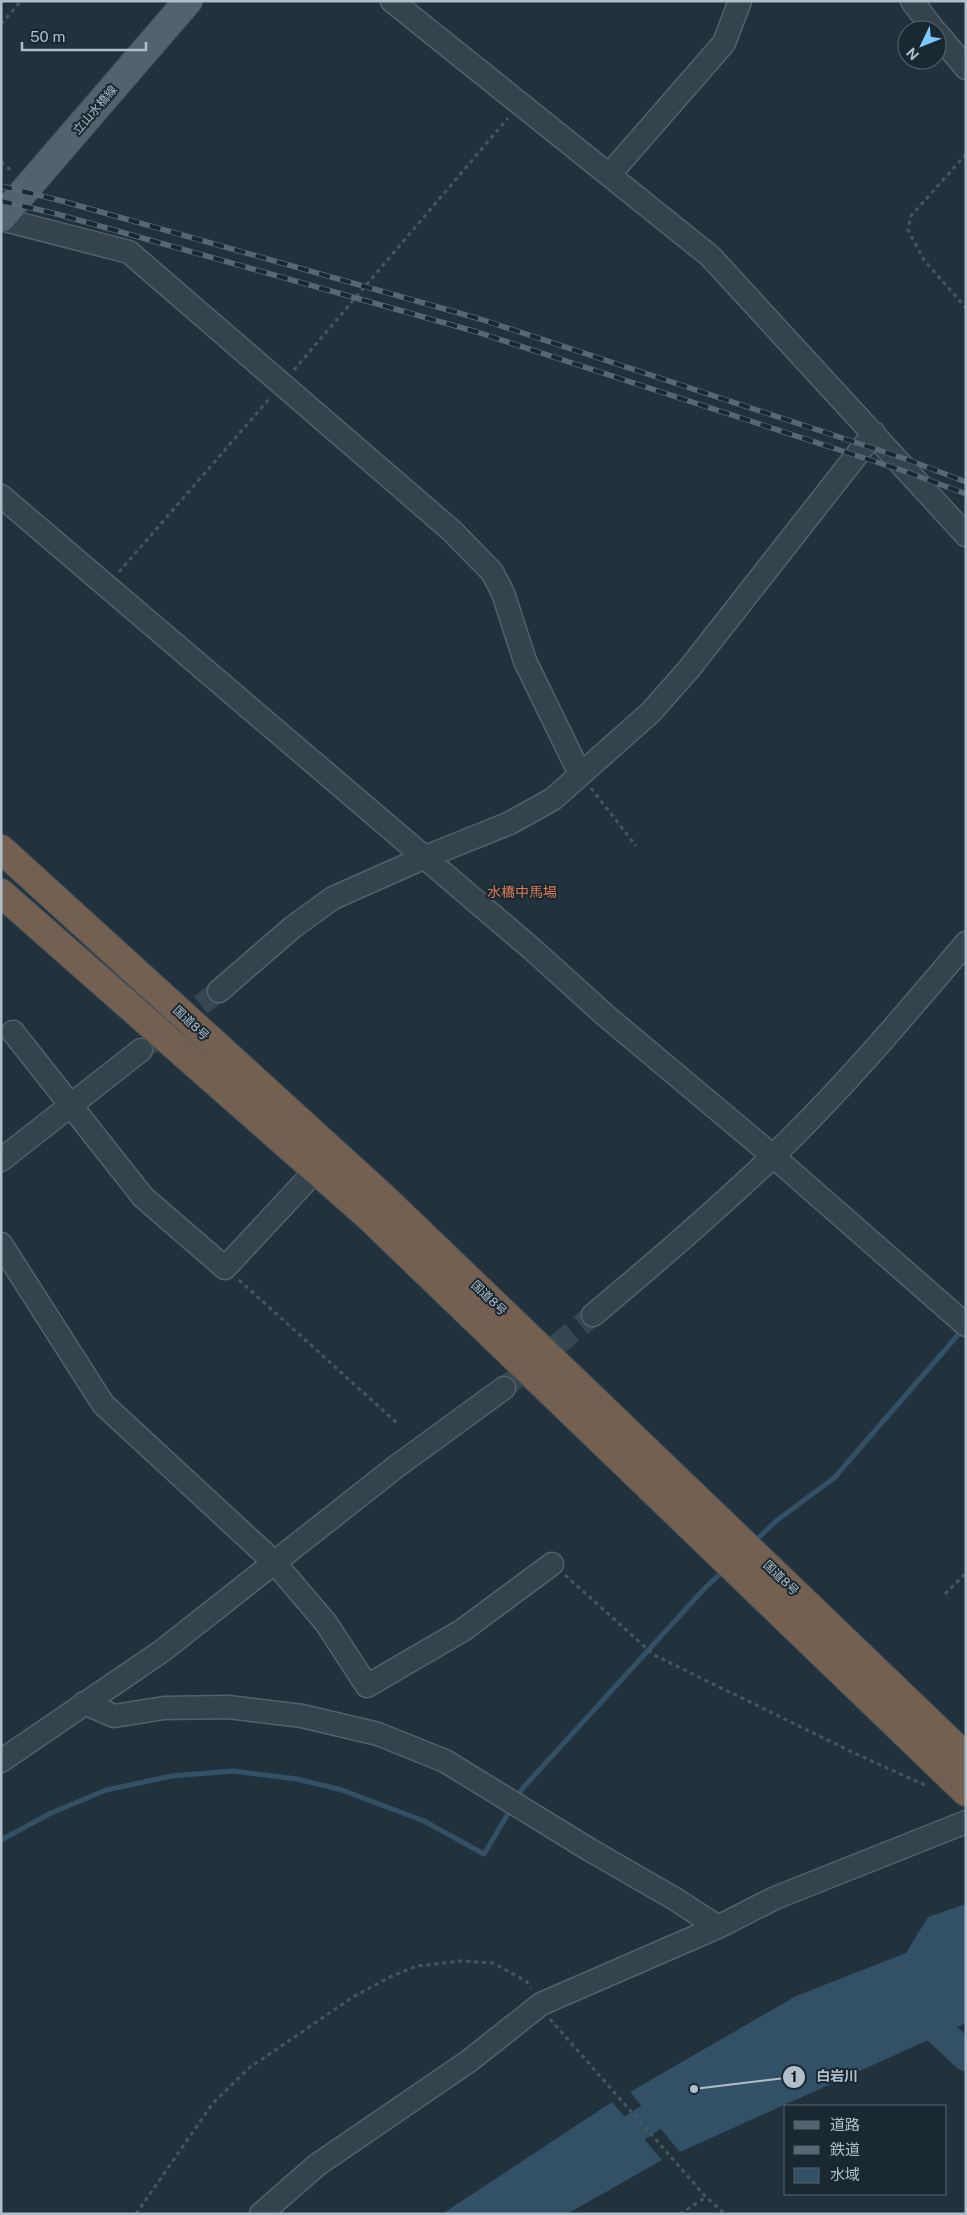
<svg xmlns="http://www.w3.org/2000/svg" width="967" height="2215" viewBox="0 0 967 2215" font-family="'Public Sans','Noto Sans JP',sans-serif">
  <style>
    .water { fill: #335166 }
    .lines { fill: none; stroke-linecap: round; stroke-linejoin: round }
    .stream { stroke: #335166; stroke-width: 5 }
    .river { stroke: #335166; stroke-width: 30 }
    .minor-tunnel { stroke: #364752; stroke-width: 22; stroke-dasharray: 22 11; stroke-linecap: butt }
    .minor-casing { stroke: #53616b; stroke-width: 25 }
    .major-casing { stroke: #414f59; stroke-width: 30 }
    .highway-casing { stroke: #404e58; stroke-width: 30 }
    .path { stroke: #415a59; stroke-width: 3; stroke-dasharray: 4 4; stroke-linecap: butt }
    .minor { stroke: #35434d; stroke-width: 22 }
    .major { stroke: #53626d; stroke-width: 28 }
    .highway { stroke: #746051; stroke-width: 28 }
    .rail-casing { stroke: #566874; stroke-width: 5.5 }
    .rail { stroke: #1a2832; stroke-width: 4; stroke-dasharray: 11; stroke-linecap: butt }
    .labels { text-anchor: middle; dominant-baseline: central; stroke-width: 4; stroke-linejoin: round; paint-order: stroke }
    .street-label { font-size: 12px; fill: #b0bec9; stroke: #1a2832 }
    .neighbourhood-label { font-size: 14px; fill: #dc7a58; stroke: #1a2832 }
    .leader { fill: none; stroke: #b0bec9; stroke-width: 2 }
    .callout-dot { fill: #b0bec9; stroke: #1a2832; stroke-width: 2 }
    .mark-label { font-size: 15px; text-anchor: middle; font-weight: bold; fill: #111 }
    .callout-label { font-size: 14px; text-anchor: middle; font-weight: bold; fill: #b0bec9; stroke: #1a2832; stroke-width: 4; stroke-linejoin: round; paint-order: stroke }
  </style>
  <rect width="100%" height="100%" fill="#21323d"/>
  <path class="water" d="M966,1904V2023L680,2152L630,2092L796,1996L906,1953L928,1917Z
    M612,2102L662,2160L567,2214H442Z"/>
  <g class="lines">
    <path class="stream" d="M753,1543L776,1521L834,1478L957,1336
      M517,1798L522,1789L704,1589L723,1571
      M1,1840L51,1813L106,1790L172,1776L233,1771L297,1779L342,1790L424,1821L484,1854L512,1807"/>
    <path class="river" d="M912,2005L966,2056
      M601,2151L685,2094"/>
    <path class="minor-tunnel" d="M148,1045L219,991
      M504,1388L593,1315"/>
    <g class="minor-casing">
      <path id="minor" d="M392,1L710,256L966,535
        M912,1L934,30
        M937,33L966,68
        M609,175L724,43L740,1
        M1,219L129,252L452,531L492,572L503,593L525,661L580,774
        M1,496L532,949L606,1016L773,1156L966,1325
        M219,991L293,927L333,898L423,858L510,823L553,799L651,712L689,669L874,433
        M13,1032L143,1197L225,1268L316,1170
        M1,1160L141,1050
        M1,1244L103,1404L275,1563L326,1623L367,1686L463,1630L552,1564
        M593,1315C654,1264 715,1212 772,1157C842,1090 904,1016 966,943
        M84,1703L114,1716L164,1708L228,1707L302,1716L378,1734L445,1761L590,1850L675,1899L718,1927
        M1,1761L162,1651L397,1466L504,1388
        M261,2214L317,2165L469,2061L541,2004L718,1927L775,1898L966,1822"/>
    </g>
    <g class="major-casing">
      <path id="major" d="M1,218L188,1"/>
    </g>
    <g class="highway-casing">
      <path id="highway" d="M1,849L383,1197L966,1757
        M1,893L368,1216L966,1792"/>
    </g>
    <path class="path" d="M1,24L21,1
      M966,154L911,216L908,230L924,260L966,308
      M1,162L13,172
      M294,370L508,118
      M119,572L270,398
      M591,788L636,846
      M239,1280L397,1423
      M565,1575L654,1655L854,1753L925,1785L928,1784
      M945,1594L966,1573
      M550,2019L706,2197L725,2214
      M136,2214L213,2103L249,2068L353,1997L390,1977L417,1966L461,1961L493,1963L526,1981L531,1988
      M680,2214L706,2197"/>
    <use href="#minor" class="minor"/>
    <use href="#major" class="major"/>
    <use href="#highway" class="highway"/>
    <g class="rail-casing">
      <path id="rail" d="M1,186L62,201L480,319L906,459L966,482
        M1,201L57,214L477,332L907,472L966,494"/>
    </g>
    <use href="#rail" class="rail"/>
  </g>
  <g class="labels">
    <g class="street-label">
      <text transform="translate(95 110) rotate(-49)">立山水橋線</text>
      <text transform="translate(191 1023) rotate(43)">国道8号</text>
      <text transform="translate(489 1298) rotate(44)">国道8号</text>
      <text transform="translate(781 1578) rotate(44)">国道8号</text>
    </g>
    <g class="neighbourhood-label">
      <text x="522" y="892">水橋中馬場</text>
    </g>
  </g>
  <path class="leader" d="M694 2089L794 2077"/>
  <g class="callout-dot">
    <circle cx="694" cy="2089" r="5"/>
    <circle cx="794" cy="2077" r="12"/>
  </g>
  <g class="mark-label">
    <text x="794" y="2082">1</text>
  </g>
  <g class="callout-label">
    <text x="837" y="2081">白岩川</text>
  </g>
  <rect width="967" height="2215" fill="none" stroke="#b0bec9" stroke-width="5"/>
  <rect x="784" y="2105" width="162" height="90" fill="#1a2832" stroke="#56646e"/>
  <rect x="794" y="2121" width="25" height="8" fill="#53626d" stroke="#56646e"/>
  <text x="830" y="2130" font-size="15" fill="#b0bec9">道路</text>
  <rect x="794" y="2146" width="25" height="8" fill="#566874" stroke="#56646e"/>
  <text x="830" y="2155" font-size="15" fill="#b0bec9">鉄道</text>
  <rect x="794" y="2168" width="25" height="15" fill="#335166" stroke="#56646e"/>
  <text x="830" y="2180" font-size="15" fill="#b0bec9">水域</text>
  <g transform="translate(922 45) rotate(227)"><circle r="24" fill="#1a2832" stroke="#56646e"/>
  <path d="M0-4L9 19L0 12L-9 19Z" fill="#7fc7ff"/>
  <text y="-8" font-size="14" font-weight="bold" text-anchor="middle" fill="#b0bec9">N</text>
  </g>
  <path d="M22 42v8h124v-8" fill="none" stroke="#b0bec9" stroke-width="2.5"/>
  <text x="30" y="42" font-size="15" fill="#b0bec9" stroke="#1a2832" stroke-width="4" paint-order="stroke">50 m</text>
</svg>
